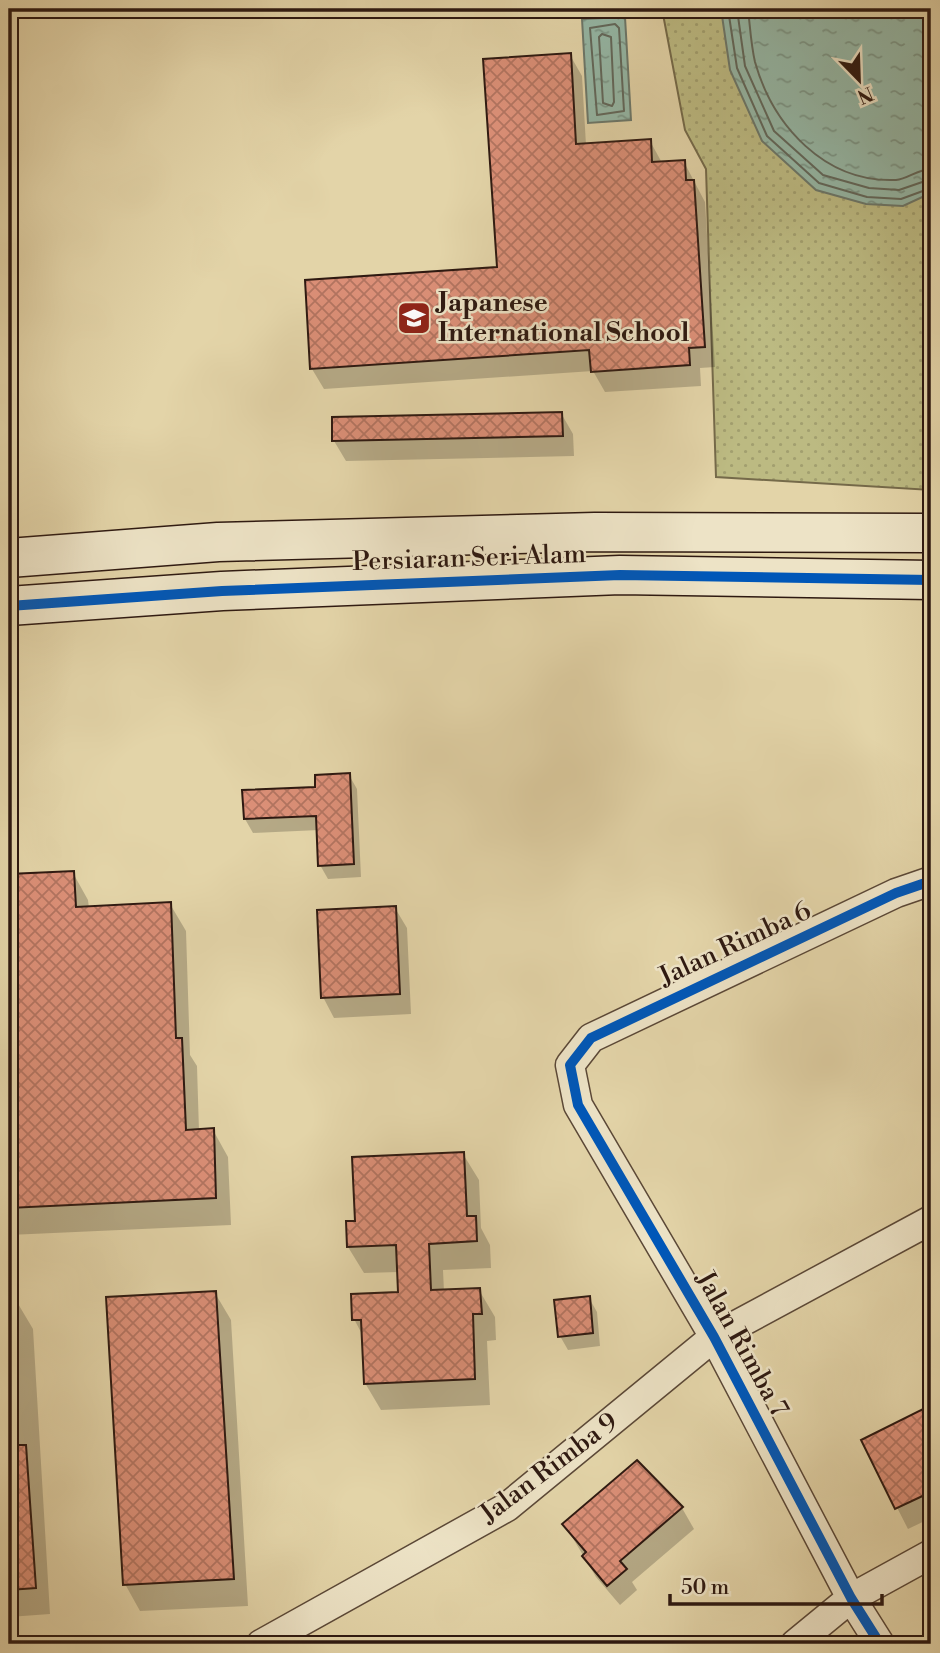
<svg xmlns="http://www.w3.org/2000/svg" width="940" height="1653" viewBox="0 0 940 1653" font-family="'Libre Bodoni',serif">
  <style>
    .park { fill: url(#park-dots); stroke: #756a4a; stroke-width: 2 }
    .water { fill: url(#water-ripples); stroke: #6c786b; stroke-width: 2 }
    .shadow { fill: #0003 }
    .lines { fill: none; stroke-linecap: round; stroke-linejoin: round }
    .shore { stroke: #62685c; stroke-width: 2 }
    .building { fill: url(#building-cross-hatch); stroke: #2e1911; stroke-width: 2 }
    .street-casing { stroke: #5b4837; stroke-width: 31 }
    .secondary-casing { stroke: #2e1911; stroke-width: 41 }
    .street { stroke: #ede3c6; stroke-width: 28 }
    .secondary { stroke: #ede3c6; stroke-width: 38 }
    .cycleway-casing { stroke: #ede3c6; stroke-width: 15 }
    .cycleway { stroke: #0057b8; stroke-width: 10 }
    .labels { text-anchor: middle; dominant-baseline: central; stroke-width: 5; stroke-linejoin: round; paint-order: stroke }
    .poi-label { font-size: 26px; font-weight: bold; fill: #2e1911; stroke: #ede3c6; text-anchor: start }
    .street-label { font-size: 26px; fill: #2e1911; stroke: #ede3c6 }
  </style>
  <defs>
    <pattern id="park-dots" width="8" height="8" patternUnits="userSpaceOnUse" patternTransform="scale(1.75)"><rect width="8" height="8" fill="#bcba82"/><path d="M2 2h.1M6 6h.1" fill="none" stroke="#a29f6f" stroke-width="1.8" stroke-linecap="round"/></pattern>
    <pattern id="water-ripples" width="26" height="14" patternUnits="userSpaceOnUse" patternTransform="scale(1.75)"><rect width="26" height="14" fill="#95b8a7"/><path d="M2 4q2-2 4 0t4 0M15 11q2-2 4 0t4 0" fill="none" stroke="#7a9587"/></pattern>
    <pattern id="building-cross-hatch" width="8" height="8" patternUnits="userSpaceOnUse" patternTransform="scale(1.75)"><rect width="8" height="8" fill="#db8f77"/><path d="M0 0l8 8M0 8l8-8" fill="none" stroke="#b27460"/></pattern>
  </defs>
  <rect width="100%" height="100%" fill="#e3d4a8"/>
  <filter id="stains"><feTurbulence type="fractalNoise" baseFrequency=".00286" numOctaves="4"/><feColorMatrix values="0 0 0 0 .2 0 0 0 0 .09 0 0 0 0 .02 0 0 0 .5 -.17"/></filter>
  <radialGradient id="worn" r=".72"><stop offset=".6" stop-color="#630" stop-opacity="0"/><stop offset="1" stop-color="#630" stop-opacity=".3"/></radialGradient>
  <path class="park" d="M662,9H931V490L716,477L706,169L685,130Z"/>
  <path class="water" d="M721,9H931V193L903,206L866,204L816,190L762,141L730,70Z
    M625,17L631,120L588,123L582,19Z"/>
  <path class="shadow" d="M570,55L582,76L586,145L650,141L661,161L684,162L705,202L715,367L700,368L701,386L605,392L593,371L324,389L312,369L498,269Z
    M561,413L573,434L574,456L346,461L334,441Z
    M349,775L357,789L361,877L328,879L320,865L319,830L253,833L245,819Z
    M73,873L88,900L89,908L170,904L186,931L190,1055L197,1066L199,1131L213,1130L228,1157L231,1225L9,1235V876Z
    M395,908L407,928L411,1014L334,1018L323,997Z
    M463,1154L479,1180L481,1228L490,1245L491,1268L443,1270L444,1292L479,1290L495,1317L496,1340L487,1341L490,1405L381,1410L365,1383L363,1336L354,1319L400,1294L399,1272L364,1273L348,1247L357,1223Z
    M215,1293L231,1320L248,1606L140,1611L125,1584Z
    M589,1298L597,1312L600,1346L568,1350L560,1336Z
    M17,1302L33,1329L50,1614L9,1617V1303Z
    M931,1407V1518L908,1529L863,1441Z
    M663,1487L682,1508L694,1529L632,1582L637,1590L620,1605L596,1577L565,1525Z"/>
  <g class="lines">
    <path class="shore" d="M728,9L737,68L767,136L819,183L867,197L901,199L931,188
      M737,9L745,66L774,131L823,175L869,188L899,190L931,179
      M748,9C750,26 751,45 755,62C773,126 825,183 896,180C908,179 918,169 931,169
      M615,24L619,28L624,111L597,115L590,28Z
      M602,34L611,37L614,102L612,106L603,103L599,37Z"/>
  </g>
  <path class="building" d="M571,53L576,144L651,139L652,162L685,160L686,180H694L705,347L689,348L690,365L591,372L589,350L310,369L305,280L497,267L483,59Z
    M562,412L563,436L332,441V417Z
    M350,773L354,864L318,866L316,816L244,819L242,790L315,787V775Z
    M74,871L76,907L171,902L176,1038H182L186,1130L214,1128L216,1198L9,1208V874Z
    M396,906L400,994L321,998L317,910Z
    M464,1152L467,1216H476L477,1241L429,1244L431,1290L480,1288L482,1314H473L475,1379L364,1384L361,1320H352L351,1294L398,1292L396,1245L347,1247L346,1221H355L352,1157Z
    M216,1291L234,1579L123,1585L106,1297Z
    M590,1296L593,1333L558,1337L554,1300Z
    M931,1405V1492L895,1509L861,1440Z
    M9,1445H26L36,1588L9,1590Z
    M637,1460L683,1507L620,1561L627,1569L607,1586L582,1556L586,1552L562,1524Z"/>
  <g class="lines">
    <g class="street-casing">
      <path id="street" d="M261,1644L507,1507L714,1337L931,1220
        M795,1644L851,1598L931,1554
        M880,1644L851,1598L714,1337L578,1105L570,1065L591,1038L896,893L931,881"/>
    </g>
    <g class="secondary-casing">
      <path id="secondary" d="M9,558L218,542L595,532L931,533
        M9,606L222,591L620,575L931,580"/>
    </g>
    <use href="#street" class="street"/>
    <use href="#secondary" class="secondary"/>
    <g class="cycleway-casing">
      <path id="cycleway" d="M9,606L222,591L620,575L931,580
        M880,1644L851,1598L714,1337L578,1105L570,1065L591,1038L896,893L931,881"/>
    </g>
    <use href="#cycleway" class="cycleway"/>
  </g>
  <defs>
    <g id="school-square" transform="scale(1.75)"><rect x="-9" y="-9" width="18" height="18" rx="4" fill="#8f2418" stroke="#ede3c6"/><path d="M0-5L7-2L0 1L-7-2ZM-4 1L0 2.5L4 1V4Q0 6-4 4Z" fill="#fff"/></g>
  </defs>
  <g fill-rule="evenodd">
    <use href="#school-square" x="414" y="318"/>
  </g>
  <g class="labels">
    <g class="poi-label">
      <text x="438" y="303">Japanese<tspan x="438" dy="30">International School</tspan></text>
    </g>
    <g class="street-label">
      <text transform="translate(469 558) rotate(-2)">Persiaran Seri Alam</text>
      <text transform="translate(735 944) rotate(-25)">Jalan Rimba 6</text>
      <text transform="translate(742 1344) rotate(61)">Jalan Rimba 7</text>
      <text transform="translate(549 1468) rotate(-37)">Jalan Rimba 9</text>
    </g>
  </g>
  <rect width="940" height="1653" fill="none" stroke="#e3d4a8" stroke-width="35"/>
  <rect x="10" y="10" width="919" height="1632" fill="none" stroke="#2e1911" stroke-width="3.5"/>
  <rect x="18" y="18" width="905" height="1618" fill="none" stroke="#2e1911" stroke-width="2"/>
  <g transform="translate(859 80) rotate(157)" stroke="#ede3c6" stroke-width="5" paint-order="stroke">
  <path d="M0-5L12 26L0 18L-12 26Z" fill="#2e1911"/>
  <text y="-10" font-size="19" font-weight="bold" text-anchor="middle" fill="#2e1911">N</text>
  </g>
  <path d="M670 1594v10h212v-10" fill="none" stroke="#2e1911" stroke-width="3.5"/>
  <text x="681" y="1594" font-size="21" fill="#2e1911" stroke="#ede3c6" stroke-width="5" paint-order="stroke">50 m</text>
  <rect width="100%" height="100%" filter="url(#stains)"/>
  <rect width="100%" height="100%" fill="url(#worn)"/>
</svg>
